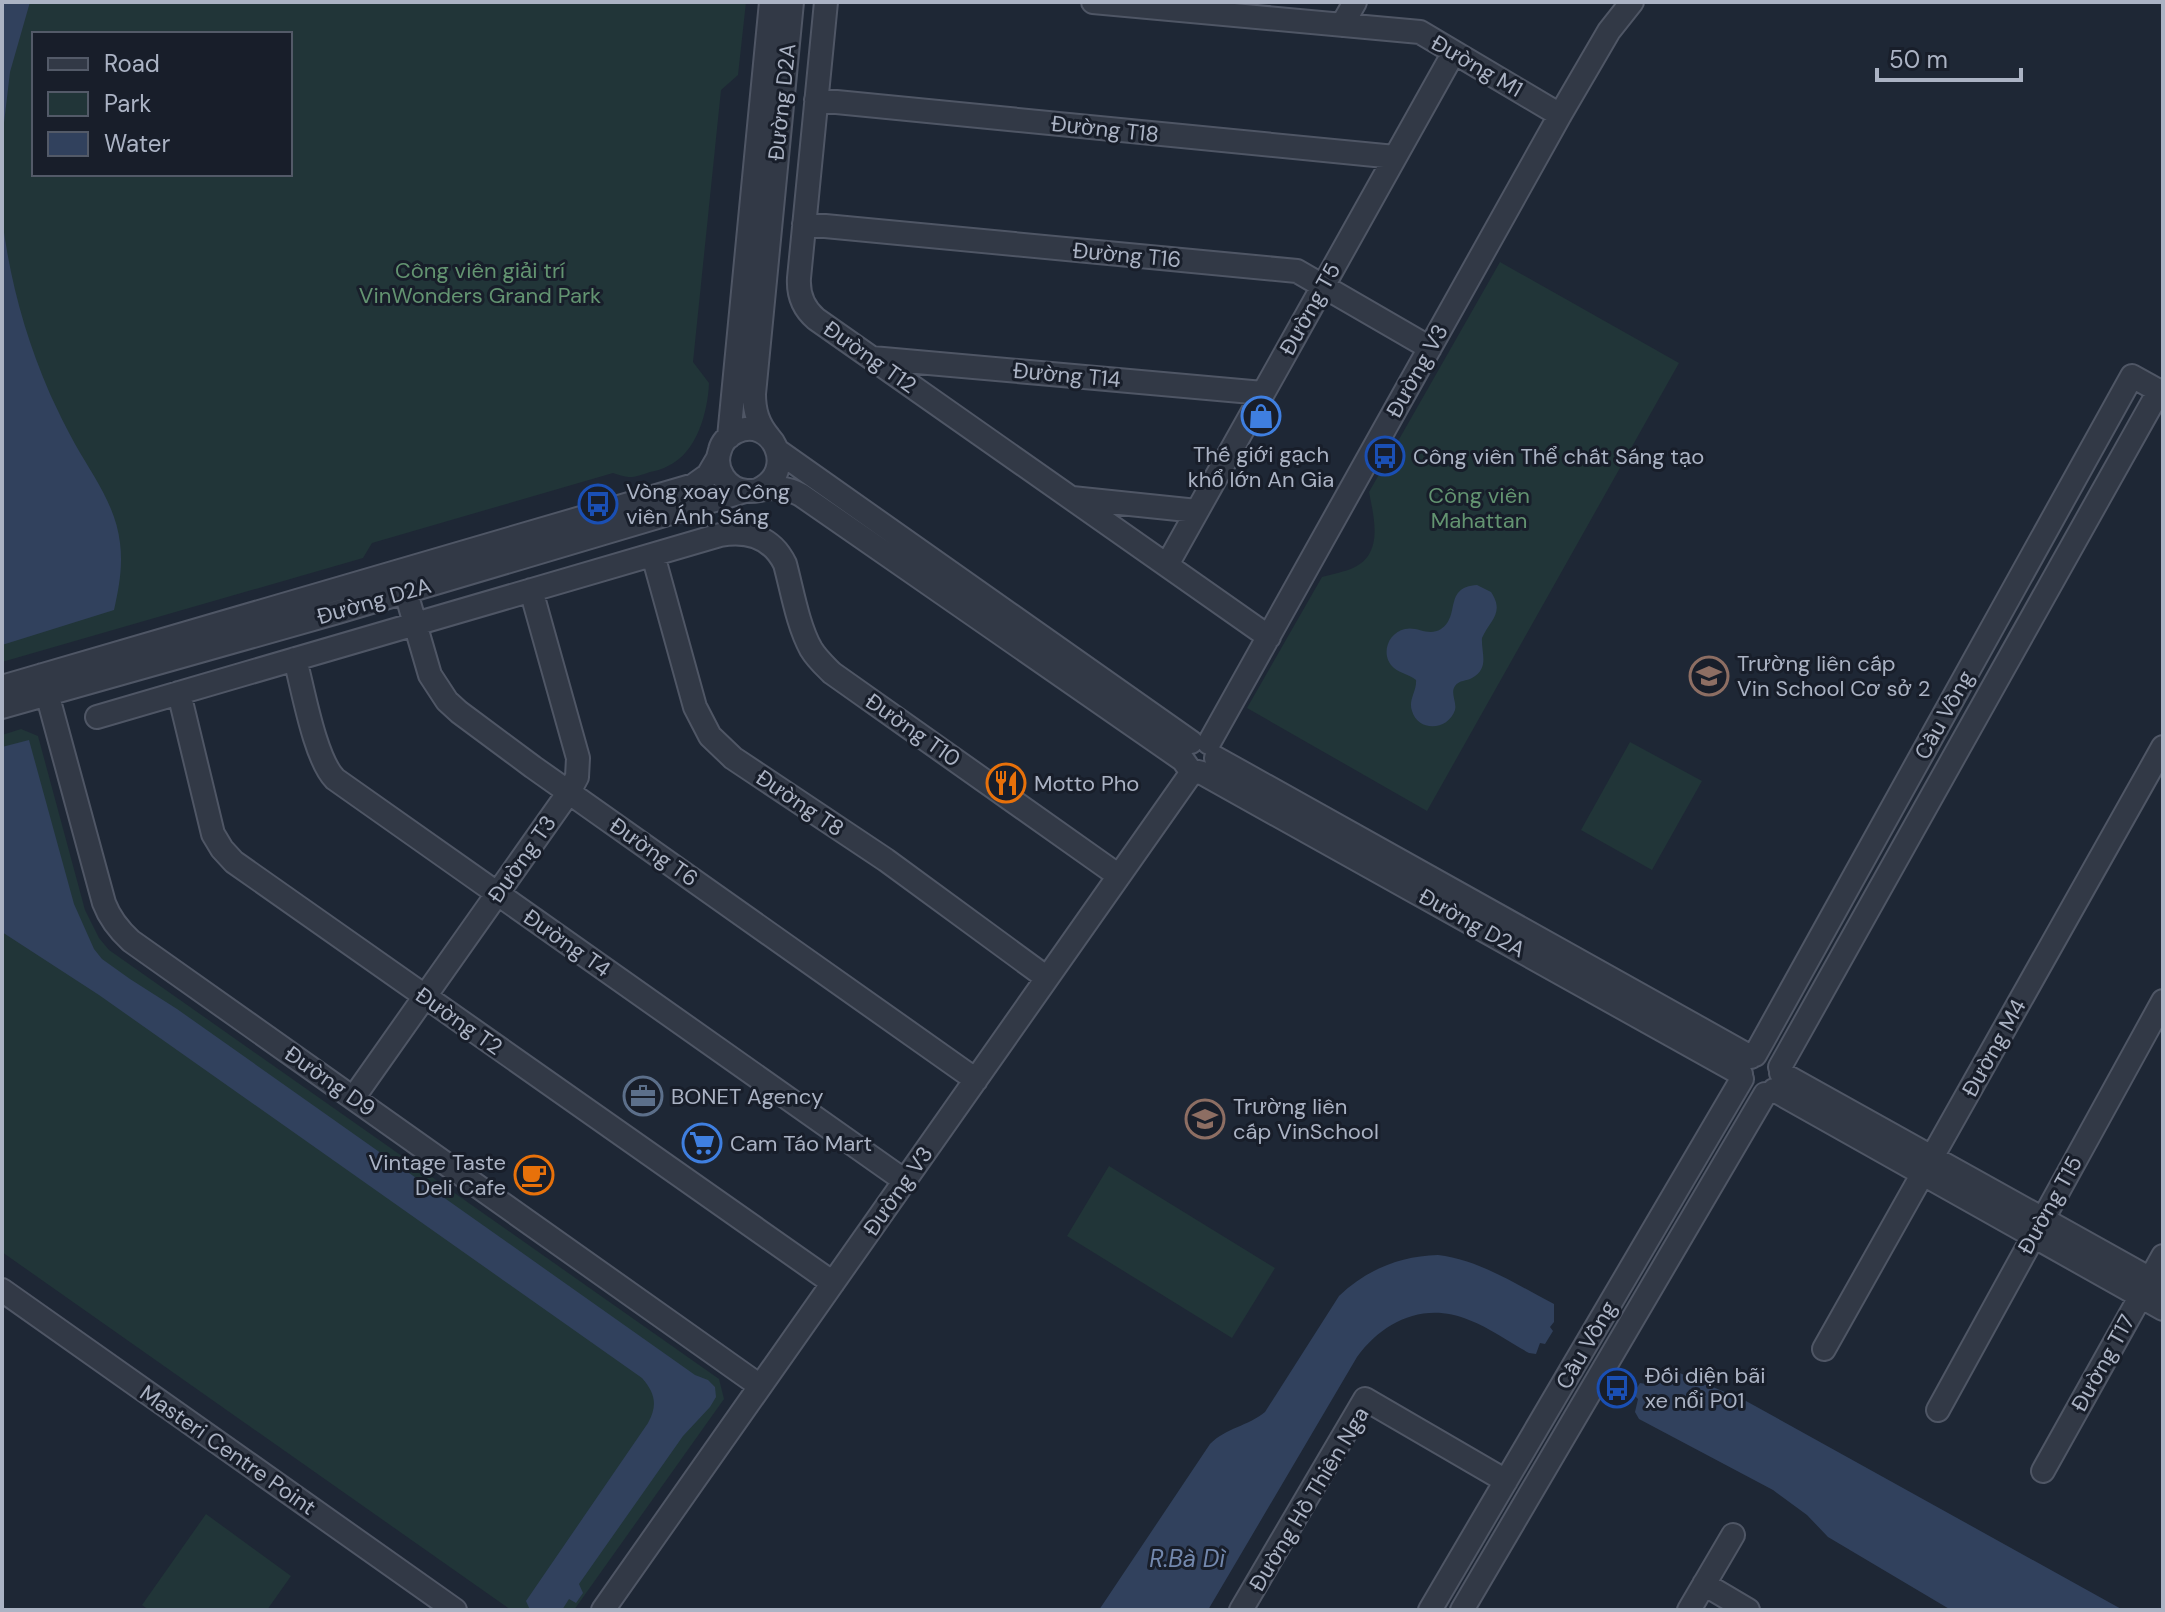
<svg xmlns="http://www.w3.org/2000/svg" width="2165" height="1612" viewBox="0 0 2165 1612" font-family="'DM Sans',sans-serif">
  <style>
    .green { fill: #213538; fill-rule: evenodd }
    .water { fill: #31415d }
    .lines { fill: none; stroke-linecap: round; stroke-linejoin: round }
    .minor-casing { stroke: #4f5665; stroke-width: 26 }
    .minor { stroke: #323946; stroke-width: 22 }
    .labels { text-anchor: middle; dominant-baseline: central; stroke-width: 6; stroke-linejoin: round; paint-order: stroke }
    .street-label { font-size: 22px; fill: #abb3c4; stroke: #181e2a }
    .park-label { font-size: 22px; fill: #639471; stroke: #181e2a }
    .poi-label { font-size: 22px; fill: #abb3c4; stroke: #181e2a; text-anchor: start }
    .water-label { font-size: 24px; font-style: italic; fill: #7388ad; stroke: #181e2a }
  </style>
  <rect width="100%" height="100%" fill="#1e2735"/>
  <path class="green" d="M2,2H746L738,75L721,90L693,362L709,383C708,411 697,453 668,466C663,469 656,471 650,472C632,478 631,479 613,473L372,543L363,558L2,662ZM34,34H290V174H34Z
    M1500,262L1679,363L1427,811L1247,708L1322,577C1332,574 1344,572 1353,568C1384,554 1374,518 1369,492Z
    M21,729L38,736L85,910L99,938L109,950L719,1379L724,1399L574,1610H511L2,1252V735Z
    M1630,742L1702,781L1652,870L1581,830Z
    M1109,1166L1275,1268L1232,1338L1067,1236Z
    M206,1514L291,1576L267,1610H149L142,1605Z"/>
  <path class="water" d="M2,2H30L10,72L2,140Z
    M2,218C10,281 25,336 50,394C58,411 66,428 75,444C93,476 116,506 120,543C123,566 119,588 114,610L2,645Z
    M1477,585L1491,592C1505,613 1490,620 1482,638C1481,653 1490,668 1472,678C1467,681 1459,680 1455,686C1450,693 1457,702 1455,710C1448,731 1418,732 1412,711C1408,700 1417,691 1416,680C1409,674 1401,674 1394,668C1380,656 1387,633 1405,629C1418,626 1428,637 1441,629C1461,616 1443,587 1477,585Z
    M29,740L74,904L94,949L102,959L130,979L177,1009L695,1375L708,1380L715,1387L716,1397L710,1407L683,1436L579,1584L583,1593L576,1603L569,1599L562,1610H530L526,1601L648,1423C658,1405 655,1393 642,1378L99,995L2,932V747Z
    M1438,1255C1480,1260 1517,1285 1554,1304V1322L1550,1327L1553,1331L1545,1344L1540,1343L1536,1354L1529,1353C1509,1342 1490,1328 1469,1320C1425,1301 1383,1321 1357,1357L1208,1610H1099L1210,1444C1226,1428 1248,1426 1265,1412L1339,1296C1366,1270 1400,1256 1438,1255Z
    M1662,1370L1675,1371L1746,1401L2123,1610H1951L1828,1537L1807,1515L1773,1490L1639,1419L1635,1412L1638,1399L1633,1394L1640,1383L1646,1384L1655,1373Z"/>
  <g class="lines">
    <g class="minor-casing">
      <path id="minor" d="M826,2L799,278C798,295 803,308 816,319L1269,637
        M1093,2L1420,32L1560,115
        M1342,25L1355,2
        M816,100L1395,157
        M804,224L1297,271L1430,348
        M872,358L1263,393
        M729,437L771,2
        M769,437C758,424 754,411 754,394L792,2
        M778,451L1191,742
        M758,490C799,471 772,415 736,432C728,436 722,442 720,450C713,469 727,490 747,491C757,492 767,487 778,488C786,489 794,491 801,495L1183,760L1190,770L1202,773L1741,1074
        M1072,498L1197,511
        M653,555L695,707L710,736L733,758L886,860L1047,978
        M1167,565L1454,52
        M400,572L430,675L447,701L459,712L533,767L976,1080
        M295,659C303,689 315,759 335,779L905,1181
        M42,675L104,903C110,919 119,930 131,941L760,1386
        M2,687L694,485L708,475L718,458
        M179,693L213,834L222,849L234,862L833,1283
        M2,707L338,612L745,491
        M97,717L720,535C748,530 772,537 785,564C792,590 798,626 811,649C817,659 825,666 832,673L1119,876
        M1209,743L1560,115L1609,31L1632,2
        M1216,758L1751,1057
        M1755,1055L2132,376L2159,391L1780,1067
        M1781,1073L2163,1286
        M1774,1090L2163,1309
        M354,1097L569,792L577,777L578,758L531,590
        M2,1290L455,1610
        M1824,1349L2163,747
        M1938,1410L2163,1001
        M2043,1471L2163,1256
        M1704,1584L1748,1610
        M603,1610L1192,772
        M1241,1610L1365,1399L1506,1481
        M1430,1610L1742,1079
        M1462,1610L1765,1094
        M1689,1610L1733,1535"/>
    </g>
    <use href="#minor" class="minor"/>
  </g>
  <defs>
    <g id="shop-ring" transform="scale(2)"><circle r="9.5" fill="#181e2a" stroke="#3f7fe0" stroke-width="1.5"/><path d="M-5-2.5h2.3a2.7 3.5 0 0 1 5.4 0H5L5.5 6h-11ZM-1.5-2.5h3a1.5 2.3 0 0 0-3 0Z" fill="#3f7fe0"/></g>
    <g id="bus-ring" transform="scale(2)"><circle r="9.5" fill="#181e2a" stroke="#1a4fb4" stroke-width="1.5"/><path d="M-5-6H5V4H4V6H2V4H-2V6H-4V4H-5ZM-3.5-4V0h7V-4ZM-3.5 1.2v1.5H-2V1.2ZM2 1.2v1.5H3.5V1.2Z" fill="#1a4fb4"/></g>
    <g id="school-ring" transform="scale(2)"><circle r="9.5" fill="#181e2a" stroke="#8d6e63" stroke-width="1.5"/><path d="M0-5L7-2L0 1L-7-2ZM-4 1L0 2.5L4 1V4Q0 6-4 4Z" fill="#8d6e63"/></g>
    <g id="restaurant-ring" transform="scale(2)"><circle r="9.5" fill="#181e2a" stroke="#e8710a" stroke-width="1.5"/><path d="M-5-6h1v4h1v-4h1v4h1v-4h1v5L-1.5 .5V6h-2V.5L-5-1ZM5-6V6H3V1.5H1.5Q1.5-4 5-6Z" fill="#e8710a"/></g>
    <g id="office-ring" transform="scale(2)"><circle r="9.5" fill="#181e2a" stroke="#5c6f8a" stroke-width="1.5"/><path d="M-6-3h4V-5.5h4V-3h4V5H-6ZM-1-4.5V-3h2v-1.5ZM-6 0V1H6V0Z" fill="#5c6f8a"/></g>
    <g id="supermarket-ring" transform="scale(2)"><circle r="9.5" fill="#181e2a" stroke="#3f7fe0" stroke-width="1.5"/><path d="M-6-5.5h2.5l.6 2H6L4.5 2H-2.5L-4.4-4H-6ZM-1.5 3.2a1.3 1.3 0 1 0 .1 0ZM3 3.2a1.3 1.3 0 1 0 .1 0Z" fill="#3f7fe0"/></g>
    <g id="cafe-ring" transform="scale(2)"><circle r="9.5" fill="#181e2a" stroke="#e8710a" stroke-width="1.5"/><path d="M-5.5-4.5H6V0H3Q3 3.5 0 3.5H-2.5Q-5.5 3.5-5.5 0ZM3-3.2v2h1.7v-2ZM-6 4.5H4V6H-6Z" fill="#e8710a"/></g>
  </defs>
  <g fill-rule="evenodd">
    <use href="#shop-ring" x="1261" y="416"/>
    <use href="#bus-ring" x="1385" y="456"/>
    <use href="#bus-ring" x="598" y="504"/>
    <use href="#school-ring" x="1709" y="676"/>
    <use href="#restaurant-ring" x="1006" y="783"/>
    <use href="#office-ring" x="643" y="1096"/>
    <use href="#school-ring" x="1205" y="1119"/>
    <use href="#supermarket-ring" x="702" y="1143"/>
    <use href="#cafe-ring" x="534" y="1175"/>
    <use href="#bus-ring" x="1617" y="1388"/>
  </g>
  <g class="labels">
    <g class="street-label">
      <text transform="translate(1477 66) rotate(30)">Đường M1</text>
      <text transform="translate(782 102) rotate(-84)">Đường D2A</text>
      <text transform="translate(1105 129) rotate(6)">Đường T18</text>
      <text transform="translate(1127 255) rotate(5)">Đường T16</text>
      <text transform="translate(1310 309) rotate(-61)">Đường T5</text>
      <text transform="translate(870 357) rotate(35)">Đường T12</text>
      <text transform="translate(1417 371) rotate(-61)">Đường V3</text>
      <text transform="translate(1067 375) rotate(5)">Đường T14</text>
      <text transform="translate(374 601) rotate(-16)">Đường D2A</text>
      <text transform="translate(1944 715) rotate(-61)">Cầu Vồng</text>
      <text transform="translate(913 730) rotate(35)">Đường T10</text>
      <text transform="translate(800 803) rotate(34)">Đường T8</text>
      <text transform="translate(654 852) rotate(35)">Đường T6</text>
      <text transform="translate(522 859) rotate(-55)">Đường T3</text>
      <text transform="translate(1472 923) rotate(29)">Đường D2A</text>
      <text transform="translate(567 943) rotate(35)">Đường T4</text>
      <text transform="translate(459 1021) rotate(35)">Đường T2</text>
      <text transform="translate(1994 1048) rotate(-61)">Đường M4</text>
      <text transform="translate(330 1081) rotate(35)">Đường D9</text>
      <text transform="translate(898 1191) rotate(-55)">Đường V3</text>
      <text transform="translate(2050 1205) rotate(-61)">Đường T15</text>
      <text transform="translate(1586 1345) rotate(-60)">Cầu Vồng</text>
      <text transform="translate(2103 1363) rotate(-61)">Đường T17</text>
      <text transform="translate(228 1450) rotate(35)">Masteri Centre Point</text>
      <text transform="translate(1309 1499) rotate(-59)">Đường Hồ Thiên Nga</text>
    </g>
    <g class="park-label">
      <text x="480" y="270">Công viên giải trí<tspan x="480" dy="25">VinWonders Grand Park</tspan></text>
      <text x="1479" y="495">Công viên<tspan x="1479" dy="25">Mahattan</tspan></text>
    </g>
    <g class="poi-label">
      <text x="1261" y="454" text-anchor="middle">Thế giới gạch<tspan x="1261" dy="25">khổ lớn An Gia</tspan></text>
      <text x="1413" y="456">Công viên Thể chất Sáng tạo</text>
      <text x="626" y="491">Vòng xoay Công<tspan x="626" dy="25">viên Ánh Sáng</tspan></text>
      <text x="1737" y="663">Trường liên cấp<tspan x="1737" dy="25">Vin School Cơ sở 2</tspan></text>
      <text x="1034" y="783">Motto Pho</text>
      <text x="671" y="1096">BONET Agency</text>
      <text x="1233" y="1106">Trường liên<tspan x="1233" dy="25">cấp VinSchool</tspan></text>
      <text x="730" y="1143">Cam Táo Mart</text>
      <text x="506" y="1162" text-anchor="end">Vintage Taste<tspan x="506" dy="25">Deli Cafe</tspan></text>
      <text x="1645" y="1375">Đối diện bãi<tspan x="1645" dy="25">xe nổi P01</tspan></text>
    </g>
    <g class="water-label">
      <text x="1187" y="1558">R.Bà Dì</text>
    </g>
  </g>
  <rect width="2165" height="1612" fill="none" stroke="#abb3c4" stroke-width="8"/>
  <rect x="32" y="32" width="260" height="144" fill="#181e2a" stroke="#535a68" stroke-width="2"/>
  <rect x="48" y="58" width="40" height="12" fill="#323946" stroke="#535a68" stroke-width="2"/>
  <text x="104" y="72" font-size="24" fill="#abb3c4">Road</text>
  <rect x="48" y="92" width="40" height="24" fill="#213538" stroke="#535a68" stroke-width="2"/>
  <text x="104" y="112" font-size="24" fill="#abb3c4">Park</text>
  <rect x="48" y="132" width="40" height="24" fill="#31415d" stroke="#535a68" stroke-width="2"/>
  <text x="104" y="152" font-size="24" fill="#abb3c4">Water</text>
  <path d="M1877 68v12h144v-12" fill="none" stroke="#abb3c4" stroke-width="4"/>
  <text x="1889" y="68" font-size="24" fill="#abb3c4" stroke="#181e2a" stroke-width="6" paint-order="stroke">50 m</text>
</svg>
